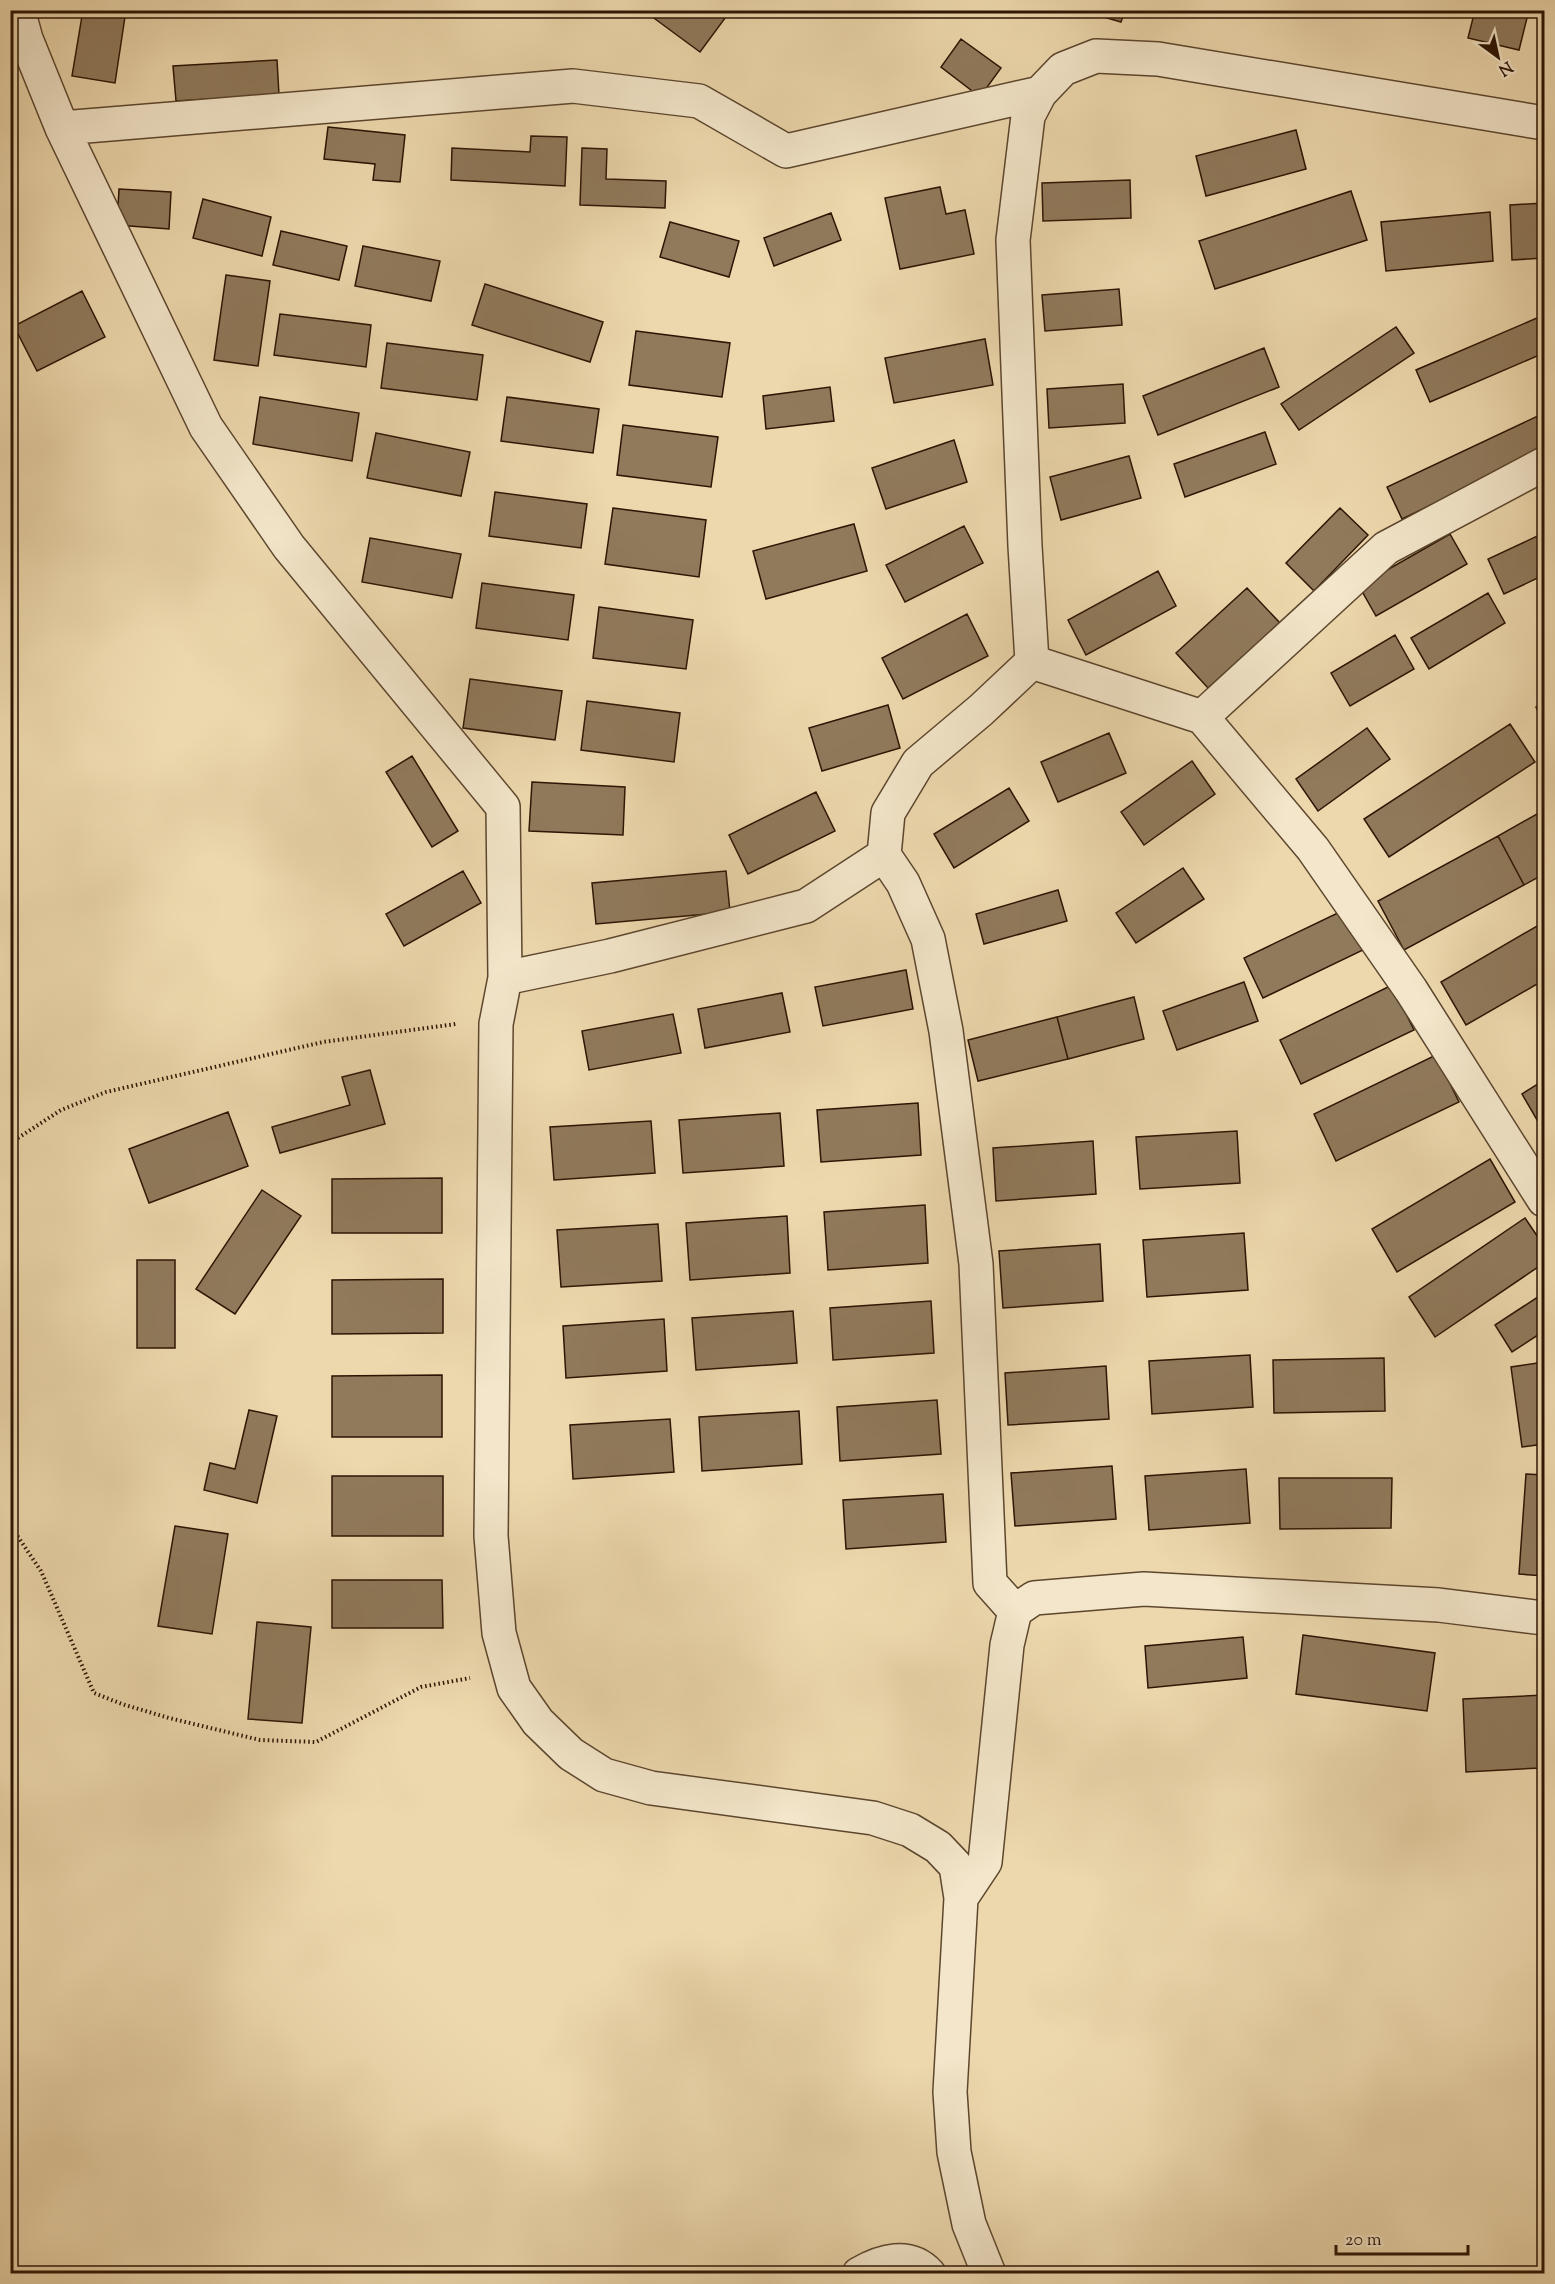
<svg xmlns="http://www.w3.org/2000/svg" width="1555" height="2284" viewBox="0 0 1555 2284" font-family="'Sorts Mill Goudy',serif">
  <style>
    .building { fill: #907a5c; stroke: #2c1504; stroke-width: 1.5 }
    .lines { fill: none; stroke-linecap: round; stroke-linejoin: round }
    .street-casing { stroke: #5c462e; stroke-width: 36 }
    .path { stroke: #2c1504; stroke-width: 4; stroke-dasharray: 1.5 3; stroke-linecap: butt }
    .street { stroke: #f3e6ca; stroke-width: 33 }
  </style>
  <rect width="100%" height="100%" fill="#edd8ad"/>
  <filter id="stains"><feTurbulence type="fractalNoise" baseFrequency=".00333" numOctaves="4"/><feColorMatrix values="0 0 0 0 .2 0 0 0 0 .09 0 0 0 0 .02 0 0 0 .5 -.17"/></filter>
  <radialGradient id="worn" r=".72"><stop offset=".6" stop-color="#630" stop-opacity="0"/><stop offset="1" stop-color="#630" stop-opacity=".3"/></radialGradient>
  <path class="building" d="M83,10H126L115,83L72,76Z
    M643,10H731L700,52Z
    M1080,10H1125L1121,22Z
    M1475,10H1529L1519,50L1468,38Z
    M961,39L1001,68L980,97L941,67Z
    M277,60L279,95L176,101L173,66Z
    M328,127L405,135L400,182L373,180L375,164L324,159Z
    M1296,130L1306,169L1206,196L1196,156Z
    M531,136L567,137L565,186L451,180L452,148L530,152Z
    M582,148L607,149L606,179L666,181L665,208L580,205Z
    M1130,180L1131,218L1043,221L1042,183Z
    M940,187L946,214L965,210L974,254L900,269L885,198Z
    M119,189L171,192L169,229L117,225Z
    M1351,191L1367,240L1215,289L1199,241Z
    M203,199L271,217L262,256L193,238Z
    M1544,203V258L1512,260L1510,205Z
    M1490,212L1493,261L1386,271L1381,222Z
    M831,213L841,240L774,266L764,238Z
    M670,222L739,241L729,277L660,257Z
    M281,231L347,246L339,280L273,265Z
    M363,246L440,261L431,301L355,286Z
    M226,275L270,281L258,366L214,360Z
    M485,284L603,322L590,362L472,325Z
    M1119,289L1122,325L1045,331L1042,295Z
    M82,291L105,337L37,371L14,326Z
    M280,314L371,325L366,367L274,355Z
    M1544,315V353L1430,402L1416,370Z
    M1396,327L1414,353L1299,430L1281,404Z
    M636,331L730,343L722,397L629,385Z
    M985,339L993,385L894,403L885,358Z
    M387,343L483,355L477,400L381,388Z
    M1264,348L1279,387L1158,435L1143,396Z
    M1123,384L1125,423L1049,428L1047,389Z
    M830,387L834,421L766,429L763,396Z
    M260,397L359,413L352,461L253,444Z
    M507,397L599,409L593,453L501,441Z
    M1540,415L1544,425V451L1402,519L1387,487Z
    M623,425L718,437L711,487L617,475Z
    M1265,432L1276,464L1185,497L1174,464Z
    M376,433L470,452L461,496L367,478Z
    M954,440L967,482L886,509L872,468Z
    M1129,456L1141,498L1061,520L1050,477Z
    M495,492L587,504L581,548L489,536Z
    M613,508L706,520L699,577L605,564Z
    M1340,508L1368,535L1314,591L1286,563Z
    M854,524L867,571L766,599L753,551Z
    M964,526L983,563L905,602L886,565Z
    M1544,533V575L1504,594L1488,559Z
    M1450,534L1467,564L1376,616L1359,586Z
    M370,538L461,554L452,598L362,582Z
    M1158,571L1176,606L1086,655L1068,620Z
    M482,583L574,595L568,640L476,628Z
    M1247,588L1280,623L1208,688L1176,653Z
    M1488,593L1505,623L1429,669L1411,638Z
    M599,607L693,620L686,669L593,658Z
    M967,614L988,656L903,699L882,658Z
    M1395,635L1414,669L1350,706L1331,673Z
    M470,679L562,691L555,740L463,728Z
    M587,701L680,713L674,762L581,750Z
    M1544,703V725L1536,707Z
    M888,705L900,748L822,771L809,728Z
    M1510,724L1535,762L1389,857L1364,819Z
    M1367,728L1390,759L1318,811L1296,779Z
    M1109,733L1126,773L1058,802L1041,762Z
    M412,756L458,831L432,847L386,772Z
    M1192,761L1215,794L1144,845L1121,812Z
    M532,782L625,787L623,835L529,831Z
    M1009,788L1029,821L954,868L934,834Z
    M816,792L835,831L748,874L729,835Z
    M1544,810V874L1524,885L1498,836Z
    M1498,836L1524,885L1404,950L1378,901Z
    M1183,868L1204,899L1136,943L1116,913Z
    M463,871L481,903L404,946L386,914Z
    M726,871L730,912L596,924L592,883Z
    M1058,890L1067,921L984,944L976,914Z
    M1344,910L1363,950L1263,998L1244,958Z
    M1544,922V980L1466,1025L1441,982Z
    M906,970L913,1009L823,1026L815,987Z
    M1244,982L1258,1021L1177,1050L1163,1011Z
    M1392,985L1414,1030L1301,1084L1280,1040Z
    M782,993L790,1032L705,1048L698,1009Z
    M1134,997L1144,1039L1068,1059L1057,1017Z
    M673,1014L681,1053L589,1070L582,1031Z
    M1057,1017L1068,1059L978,1081L968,1040Z
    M1436,1055L1459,1102L1336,1161L1314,1114Z
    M370,1070L385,1124L280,1153L272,1127L350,1105L342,1077Z
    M1544,1080V1132L1522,1094Z
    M918,1103L921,1155L821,1162L817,1110Z
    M228,1112L248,1166L149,1203L129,1149Z
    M780,1113L784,1166L683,1173L679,1120Z
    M651,1121L655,1173L554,1180L550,1127Z
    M1237,1131L1240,1183L1140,1189L1136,1137Z
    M1093,1141L1096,1194L996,1201L993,1148Z
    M1490,1159L1515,1202L1397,1272L1372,1229Z
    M442,1178V1233H332V1179Z
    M262,1190L301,1216L235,1314L196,1289Z
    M925,1205L928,1263L828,1270L824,1212Z
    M787,1216L790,1273L690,1280L686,1223Z
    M1525,1218L1544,1246V1263L1435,1337L1409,1297Z
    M658,1224L662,1281L561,1287L557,1230Z
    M1244,1233L1248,1290L1147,1297L1143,1240Z
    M1100,1244L1103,1301L1003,1308L999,1251Z
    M137,1260H175V1348H137Z
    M443,1279V1333L332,1334V1280Z
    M1544,1293V1331L1512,1352L1495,1325Z
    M931,1301L934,1353L833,1360L830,1308Z
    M793,1311L797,1363L696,1370L692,1318Z
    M664,1319L667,1371L566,1378L563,1326Z
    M1250,1355L1253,1407L1152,1414L1149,1361Z
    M1384,1358L1385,1411L1274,1413L1273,1360Z
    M1544,1362V1444L1522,1447L1511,1367Z
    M1106,1366L1109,1419L1008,1425L1005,1373Z
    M442,1375V1437H332V1376Z
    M937,1400L941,1454L840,1461L837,1407Z
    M249,1410L277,1416L257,1503L204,1490L210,1463L235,1469Z
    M799,1411L802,1464L702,1471L699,1417Z
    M670,1419L674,1472L573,1479L570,1425Z
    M1112,1466L1116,1519L1015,1526L1011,1473Z
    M1246,1469L1250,1523L1149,1530L1145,1476Z
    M1526,1474L1544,1475V1576L1519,1574Z
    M332,1476H443V1536H332Z
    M1279,1478H1392L1391,1528L1280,1529Z
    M943,1494L946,1542L846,1549L843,1500Z
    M175,1526L228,1534L212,1634L158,1626Z
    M332,1580H442L443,1628H332Z
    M257,1622L311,1627L302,1723L248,1719Z
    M1303,1635L1435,1653L1427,1711L1296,1694Z
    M1243,1637L1247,1678L1148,1688L1145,1646Z
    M1544,1695V1750H1539L1540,1768L1466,1772L1463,1699Z"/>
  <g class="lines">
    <g class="street-casing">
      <path id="street" d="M18,10L26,39L62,128L206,427L289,547L503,807L505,978L496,1024L491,1536L499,1633L514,1688L538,1722L571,1754L604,1775L651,1788L873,1818L910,1830L938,1847L956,1866L961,1898L950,2092L954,2152L969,2224L989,2274
        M62,128L573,86L699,101L786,151L1040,93
        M1032,662L1025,546L1013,240L1028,116L1040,93L1063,69L1096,56L1158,59L1544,123
        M1032,662L1202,717L1313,849L1411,990L1544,1200
        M1202,717L1386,548L1544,464
        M884,855L903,883L928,939L946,1031L976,1264L990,1583L1015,1611
        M505,978L610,956L806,906L884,855L888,813L918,763L981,710L1032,662
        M961,1898L985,1862L1007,1645L1015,1611L1034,1598L1144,1589L1439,1605L1544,1618
        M859,2274C881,2261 909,2252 929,2274"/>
    </g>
    <path class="path" d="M10,1149L18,1138L61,1110L106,1092L323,1042L456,1024
      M10,1525L41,1571L94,1693L122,1704L169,1718L260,1740L316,1742L421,1687L470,1678"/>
    <use href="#street" class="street"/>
  </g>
  <rect width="1555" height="2284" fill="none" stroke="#edd8ad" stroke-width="36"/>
  <rect x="12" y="12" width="1531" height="2260" fill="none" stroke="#2c1504" stroke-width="3"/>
  <rect x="18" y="18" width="1519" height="2248" fill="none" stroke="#2c1504" stroke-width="1.5"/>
  <g transform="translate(1498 57) rotate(147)" stroke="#f3e6ca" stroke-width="4.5" paint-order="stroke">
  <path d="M0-4.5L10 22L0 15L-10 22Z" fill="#2c1504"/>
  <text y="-9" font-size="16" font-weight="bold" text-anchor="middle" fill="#2c1504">N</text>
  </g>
  <path d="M1336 2245v9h132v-9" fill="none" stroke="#2c1504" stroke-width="3"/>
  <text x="1345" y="2245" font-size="18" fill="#2c1504" stroke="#f3e6ca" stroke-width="4.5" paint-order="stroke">20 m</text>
  <rect width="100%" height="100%" filter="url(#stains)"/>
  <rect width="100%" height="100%" fill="url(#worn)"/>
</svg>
